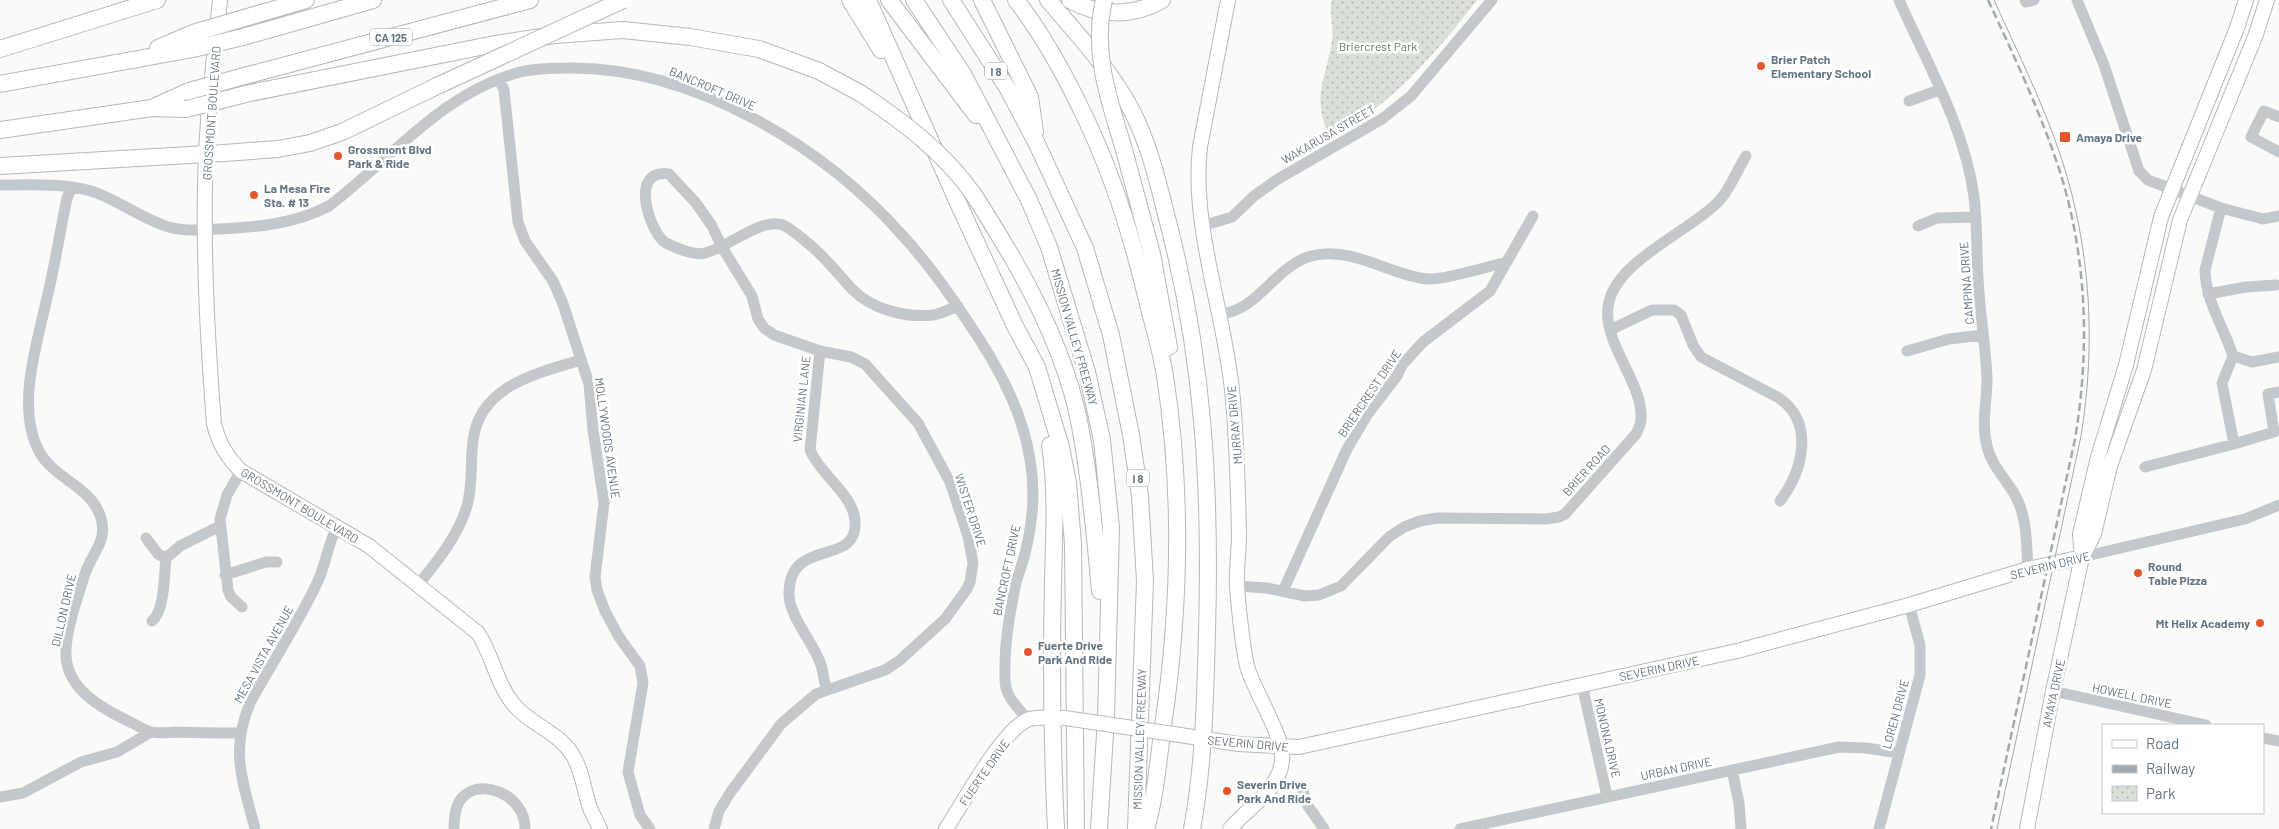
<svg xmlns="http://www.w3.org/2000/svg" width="2279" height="829" viewBox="0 0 2279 829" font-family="Barlow,sans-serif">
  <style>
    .park { fill: url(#park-dots) }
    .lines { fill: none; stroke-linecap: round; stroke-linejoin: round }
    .major-casing { stroke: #b5babe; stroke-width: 16 }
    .highway-casing { stroke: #b4b9bd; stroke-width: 18 }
    .minor { stroke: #c3c8cc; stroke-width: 11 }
    .major { stroke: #fff; stroke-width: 14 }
    .highway { stroke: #fff; stroke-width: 16 }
    .tram { stroke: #a2aab0; stroke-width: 1 }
    .rail { stroke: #a2aab0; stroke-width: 2.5; stroke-dasharray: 8 4; stroke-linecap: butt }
    .major-bridge-casing { stroke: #b5babe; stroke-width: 16; stroke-linecap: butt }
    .highway-bridge-casing { stroke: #b4b9bd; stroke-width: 18; stroke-linecap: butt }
    .major-bridge { stroke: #fff; stroke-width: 14 }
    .highway-bridge { stroke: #fff; stroke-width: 16 }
    .poi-dot { fill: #e4572e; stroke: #fff; stroke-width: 2 }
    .labels { text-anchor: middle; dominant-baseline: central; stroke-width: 5; stroke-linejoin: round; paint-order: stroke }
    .shield { fill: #fff; stroke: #939fa8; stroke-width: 1 }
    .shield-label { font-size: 11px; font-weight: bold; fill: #657683 }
    .park-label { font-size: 12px; fill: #687a64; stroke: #fff }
    .poi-label { font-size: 12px; font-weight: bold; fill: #657683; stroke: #fff; text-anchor: start }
    .street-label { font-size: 12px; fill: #657683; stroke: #fff }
  </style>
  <defs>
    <pattern id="park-dots" width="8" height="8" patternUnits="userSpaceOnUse" patternTransform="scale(1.25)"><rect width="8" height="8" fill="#dadfd7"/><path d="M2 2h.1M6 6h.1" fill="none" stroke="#b4b9b4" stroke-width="1.8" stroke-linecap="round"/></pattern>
  </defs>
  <rect width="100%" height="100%" fill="#fafaf8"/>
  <path class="park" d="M1332,0H1477C1443,44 1383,119 1328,133C1312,95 1326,78 1332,42C1335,29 1328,14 1332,0Z"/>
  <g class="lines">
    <g class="major-casing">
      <path id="major" d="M220,0C215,51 208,103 206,155C202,245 207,335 214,424C219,444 227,457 241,471L369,546L478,633C493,656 496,683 514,705C531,725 557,731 572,754C582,769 584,791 590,808C593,815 597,822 600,829
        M1228,0L1200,147C1191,226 1224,311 1232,390C1237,438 1238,486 1239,534C1239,552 1236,570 1237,587C1239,611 1242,642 1247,666C1254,692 1285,737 1282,761C1279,791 1247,808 1230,829
        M2082,556L2080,534L2098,457L2126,365L2161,217L2237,28L2246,0
        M1180,735L1238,744L1299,747L1737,651L1909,605L2028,569L2082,557
        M946,829C963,803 1001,732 1027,720C1036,716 1052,718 1062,718
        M2027,829L2053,691L2082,557L2094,534L2110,466L2144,370L2180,220L2255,37L2267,0"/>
    </g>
    <g class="highway-casing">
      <path id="highway" d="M850,0L881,50
        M868,0L959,205L1015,326L1037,367L1061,447L1068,483L1073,544L1076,829
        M889,0L976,115
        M914,0L963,74L1029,200L1049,247L1087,372L1102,440L1111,528L1106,718L1099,829
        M951,0L1008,89L1037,144L1085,248L1111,335L1131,435L1140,496L1145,581L1136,829
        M982,0L1030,97L1035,132
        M1016,0C1044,36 1065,75 1084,115C1113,175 1132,236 1147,300C1153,325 1161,350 1165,376C1183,493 1180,610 1163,726C1158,761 1156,795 1146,829
        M1048,0C1079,36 1109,68 1132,111C1149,144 1158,182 1167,218C1204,359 1211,489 1207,633C1205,699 1204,765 1192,829
        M1070,0C1098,16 1133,17 1162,0
        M258,14L306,0
        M243,37L373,0
        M158,48L193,33
        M0,49L157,0
        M252,74L530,0
        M0,84L193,49
        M250,93L490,45L554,35L623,30L690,37L759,49L819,71L860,93
        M156,106L189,91
        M0,130L152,108L186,109
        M1123,146L1152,254L1169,347
        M0,166L224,153L278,149L310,143L342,132L437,86
        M1012,257C1042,309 1069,366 1080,426C1090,480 1095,536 1100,591
        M1050,445C1057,491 1054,536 1053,582C1051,664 1052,747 1056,829"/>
    </g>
    <path class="minor" d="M1899,0C1927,63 1965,128 1974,197C1978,229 1976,261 1979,292C1981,321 1986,350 1987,379C1987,402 1981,423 1987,446C1991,465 2006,479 2015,495C2028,519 2026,543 2028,569
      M2025,0L2026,2L2034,0
      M2077,0L2104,65L2139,171L2148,180L2221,208L2263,219L2279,216
      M499,79L504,90L518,222L525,241L553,281L563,304L589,384L593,430L604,503L595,577L597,590L605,611L619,637L640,666L643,683L628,772L640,815L650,829
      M1909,101L1939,90
      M2279,117L2264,111L2251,137L2279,152
      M0,185C30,185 61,183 91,191C116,199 138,216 163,225C180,232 201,230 219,229C259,227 294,224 329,206C391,159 443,92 520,72C537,68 556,68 574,68C696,69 824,147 903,236C927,262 949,293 968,322C996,363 1022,409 1030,459C1035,488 1033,520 1026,549C1024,560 1019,572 1016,583C1010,611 1005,638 1005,666C1005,673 1004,684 1007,691C1010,701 1021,711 1028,720
      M72,187L67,198C60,231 55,265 47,298C37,344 15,409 40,453C55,479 92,487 101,518C108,542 91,554 85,574C78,596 65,632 66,655C67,690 103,709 130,722C137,725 144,730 151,732C159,734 169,732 177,732C198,733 220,733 241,733
      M1202,226L1232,217L1254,196L1278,179L1382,119L1411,96L1492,0
      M1918,226L1937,218L1976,217
      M2208,294L2246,287L2276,285
      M1220,314C1258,311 1275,266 1311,256C1352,245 1390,276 1429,279C1444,280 1490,266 1507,262
      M1610,330L1652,310H1674L1681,315L1693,345L1701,357L1779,398C1815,423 1803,471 1780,501
      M820,351L810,450C820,474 853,495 855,520C859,569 789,535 789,594C789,615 811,640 819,660C824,669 822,679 827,689
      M1907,351L1949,339L1983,335
      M2233,356L2252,362L2279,357
      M2234,444L2274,432L2268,394L2279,392
      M2145,467L2234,444L2222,383L2233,356C2224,327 2206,303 2205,270L2221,208
      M241,471L227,495L220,519L228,590L231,597L242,607
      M146,538L158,554L166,558
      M2082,557L2245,519L2279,505
      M225,575L266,562H277
      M419,584C438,560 458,536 467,506C473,485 470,463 473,441C479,386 537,373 581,360
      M1237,586L1267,588L1305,596L1319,595L1341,586L1389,537L1404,527L1420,521L1437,518L1546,519L1559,517L1565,514L1636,434C1638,430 1641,424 1641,420C1644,384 1603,344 1608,307C1613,262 1689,232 1718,202C1730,190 1737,170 1746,156
      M1283,591L1347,449L1367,415L1397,376L1402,365L1423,342L1490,291L1533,216
      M152,621C165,611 164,574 166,558L180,546L220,526
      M1582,685L1607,796
      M2053,691L2206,725
      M2263,738L2279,741
      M1732,770L1739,803L1741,829
      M1303,791L1308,806L1324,829
      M0,797L23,793L81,762L117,752L151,732
      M255,829C243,781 229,751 251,701C273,661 299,622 318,581C326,563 328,544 337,527
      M454,829C454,822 455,809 459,802C476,774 526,794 525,829
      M714,829L719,811L730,793L781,724L816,694L885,670L899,661L945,619L967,589L970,582L973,563L968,536L950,482L918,423L865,364L851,357L820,351L774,335L764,328L758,319L752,296L722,247L712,226L696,203L669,174C627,168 651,235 666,243C676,248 694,256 705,253C727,248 762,217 783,225C790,228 798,235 804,240C823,254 836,272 852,289C871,309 905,318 933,315C941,314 950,309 958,306
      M1460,829L1839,747L1866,748L1899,753
      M1879,829L1920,675V645L1909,605"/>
    <use href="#major" class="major"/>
    <use href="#highway" class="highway"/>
    <path class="tram" d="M1994,0C2018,53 2044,105 2062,160C2091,250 2096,344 2081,436L1997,829"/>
    <path class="rail" d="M1988,0C2014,56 2041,113 2060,172C2087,258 2090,350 2075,439L1991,829"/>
    <g class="major-bridge-casing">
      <path id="major-bridge" d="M1065,718L1180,735"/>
    </g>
    <g class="highway-bridge-casing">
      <path id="highway-bridge" d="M1104,0C1092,51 1108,97 1123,146
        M193,33L258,14
        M193,49L243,37
        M437,86L623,0
        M189,91L252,74
        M860,93C902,121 945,153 974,195C987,215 1000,237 1012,257
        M186,109L250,93"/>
    </g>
    <use href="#major-bridge" class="major-bridge"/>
    <use href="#highway-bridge" class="highway-bridge"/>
  </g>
  <g class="poi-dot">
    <circle cx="1761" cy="66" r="5"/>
    <rect x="2059" y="131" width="12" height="12" rx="2.5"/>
    <circle cx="338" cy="156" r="5"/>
    <circle cx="254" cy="195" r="5"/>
    <circle cx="2138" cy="573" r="5"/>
    <circle cx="2260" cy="623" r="5"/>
    <circle cx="1028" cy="652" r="5"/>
    <circle cx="1227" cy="791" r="5"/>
  </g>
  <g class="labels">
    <g class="shield">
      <rect x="370" y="28.5" width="42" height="17" rx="4"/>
      <rect x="985" y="62.5" width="22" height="17" rx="4"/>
      <rect x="1127" y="469.5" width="22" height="17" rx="4"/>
    </g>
    <g class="shield-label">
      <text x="391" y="37">CA 125</text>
      <text x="996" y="71">I 8</text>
      <text x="1138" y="478">I 8</text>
    </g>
    <g class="park-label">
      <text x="1378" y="46">Briercrest Park</text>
    </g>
    <g class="poi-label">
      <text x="1771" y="59">Brier Patch<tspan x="1771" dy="14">Elementary School</tspan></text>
      <text x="2076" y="137">Amaya Drive</text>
      <text x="348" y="149">Grossmont Blvd<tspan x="348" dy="14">Park &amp; Ride</tspan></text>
      <text x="264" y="188">La Mesa Fire<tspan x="264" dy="14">Sta. # 13</tspan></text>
      <text x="2148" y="566">Round<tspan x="2148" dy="14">Table Pizza</tspan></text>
      <text x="2250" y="623" text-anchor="end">Mt Helix Academy</text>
      <text x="1038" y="645">Fuerte Drive<tspan x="1038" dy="14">Park And Ride</tspan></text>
      <text x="1237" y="784">Severin Drive<tspan x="1237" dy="14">Park And Ride</tspan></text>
    </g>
    <g class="street-label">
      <text transform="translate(713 88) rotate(23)">BANCROFT DRIVE</text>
      <text transform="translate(211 113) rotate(-86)">GROSSMONT BOULEVARD</text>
      <text transform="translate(1328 134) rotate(-30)">WAKARUSA STREET</text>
      <text transform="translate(1966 283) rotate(-94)">CAMPINA DRIVE</text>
      <text transform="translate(1075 337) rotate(74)">MISSION VALLEY FREEWAY</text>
      <text transform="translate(1369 393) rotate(-56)">BRIERCREST DRIVE</text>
      <text transform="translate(801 399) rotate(-84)">VIRGINIAN LANE</text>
      <text transform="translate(1234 425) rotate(-95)">MURRAY DRIVE</text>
      <text transform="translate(608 438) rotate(82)">MOLLYWOODS AVENUE</text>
      <text transform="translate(1586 470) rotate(-48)">BRIER ROAD</text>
      <text transform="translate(300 505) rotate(31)">GROSSMONT BOULEVARD</text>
      <text transform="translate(971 510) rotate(72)">WISTER DRIVE</text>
      <text transform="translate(2050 565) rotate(-14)">SEVERIN DRIVE</text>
      <text transform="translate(1006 570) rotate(-78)">BANCROFT DRIVE</text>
      <text transform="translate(63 610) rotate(-77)">DILLON DRIVE</text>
      <text transform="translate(263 654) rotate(-61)">MESA VISTA AVENUE</text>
      <text transform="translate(1659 668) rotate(-12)">SEVERIN DRIVE</text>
      <text transform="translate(2053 693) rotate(-78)">AMAYA DRIVE</text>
      <text transform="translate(2132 695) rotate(12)">HOWELL DRIVE</text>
      <text transform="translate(1895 714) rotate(-75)">LOREN DRIVE</text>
      <text transform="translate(1608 738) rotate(77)">MONONA DRIVE</text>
      <text transform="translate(1139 739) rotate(-88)">MISSION VALLEY FREEWAY</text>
      <text transform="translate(1248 743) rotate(5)">SEVERIN DRIVE</text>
      <text transform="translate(1676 768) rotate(-12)">URBAN DRIVE</text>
      <text transform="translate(984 772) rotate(-55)">FUERTE DRIVE</text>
    </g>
  </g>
  <rect x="2102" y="724" width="162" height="90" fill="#ffffff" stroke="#c1c8cd"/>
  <rect x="2112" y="740" width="25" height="8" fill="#ffffff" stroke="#c1c8cd"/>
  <text x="2146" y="749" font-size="15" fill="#657683">Road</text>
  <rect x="2112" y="765" width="25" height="8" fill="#a2aab0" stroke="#c1c8cd"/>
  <text x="2146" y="774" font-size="15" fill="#657683">Railway</text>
  <rect x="2112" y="786" width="25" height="15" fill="url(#park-dots)" stroke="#c1c8cd"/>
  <text x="2146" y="799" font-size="15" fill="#657683">Park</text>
</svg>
